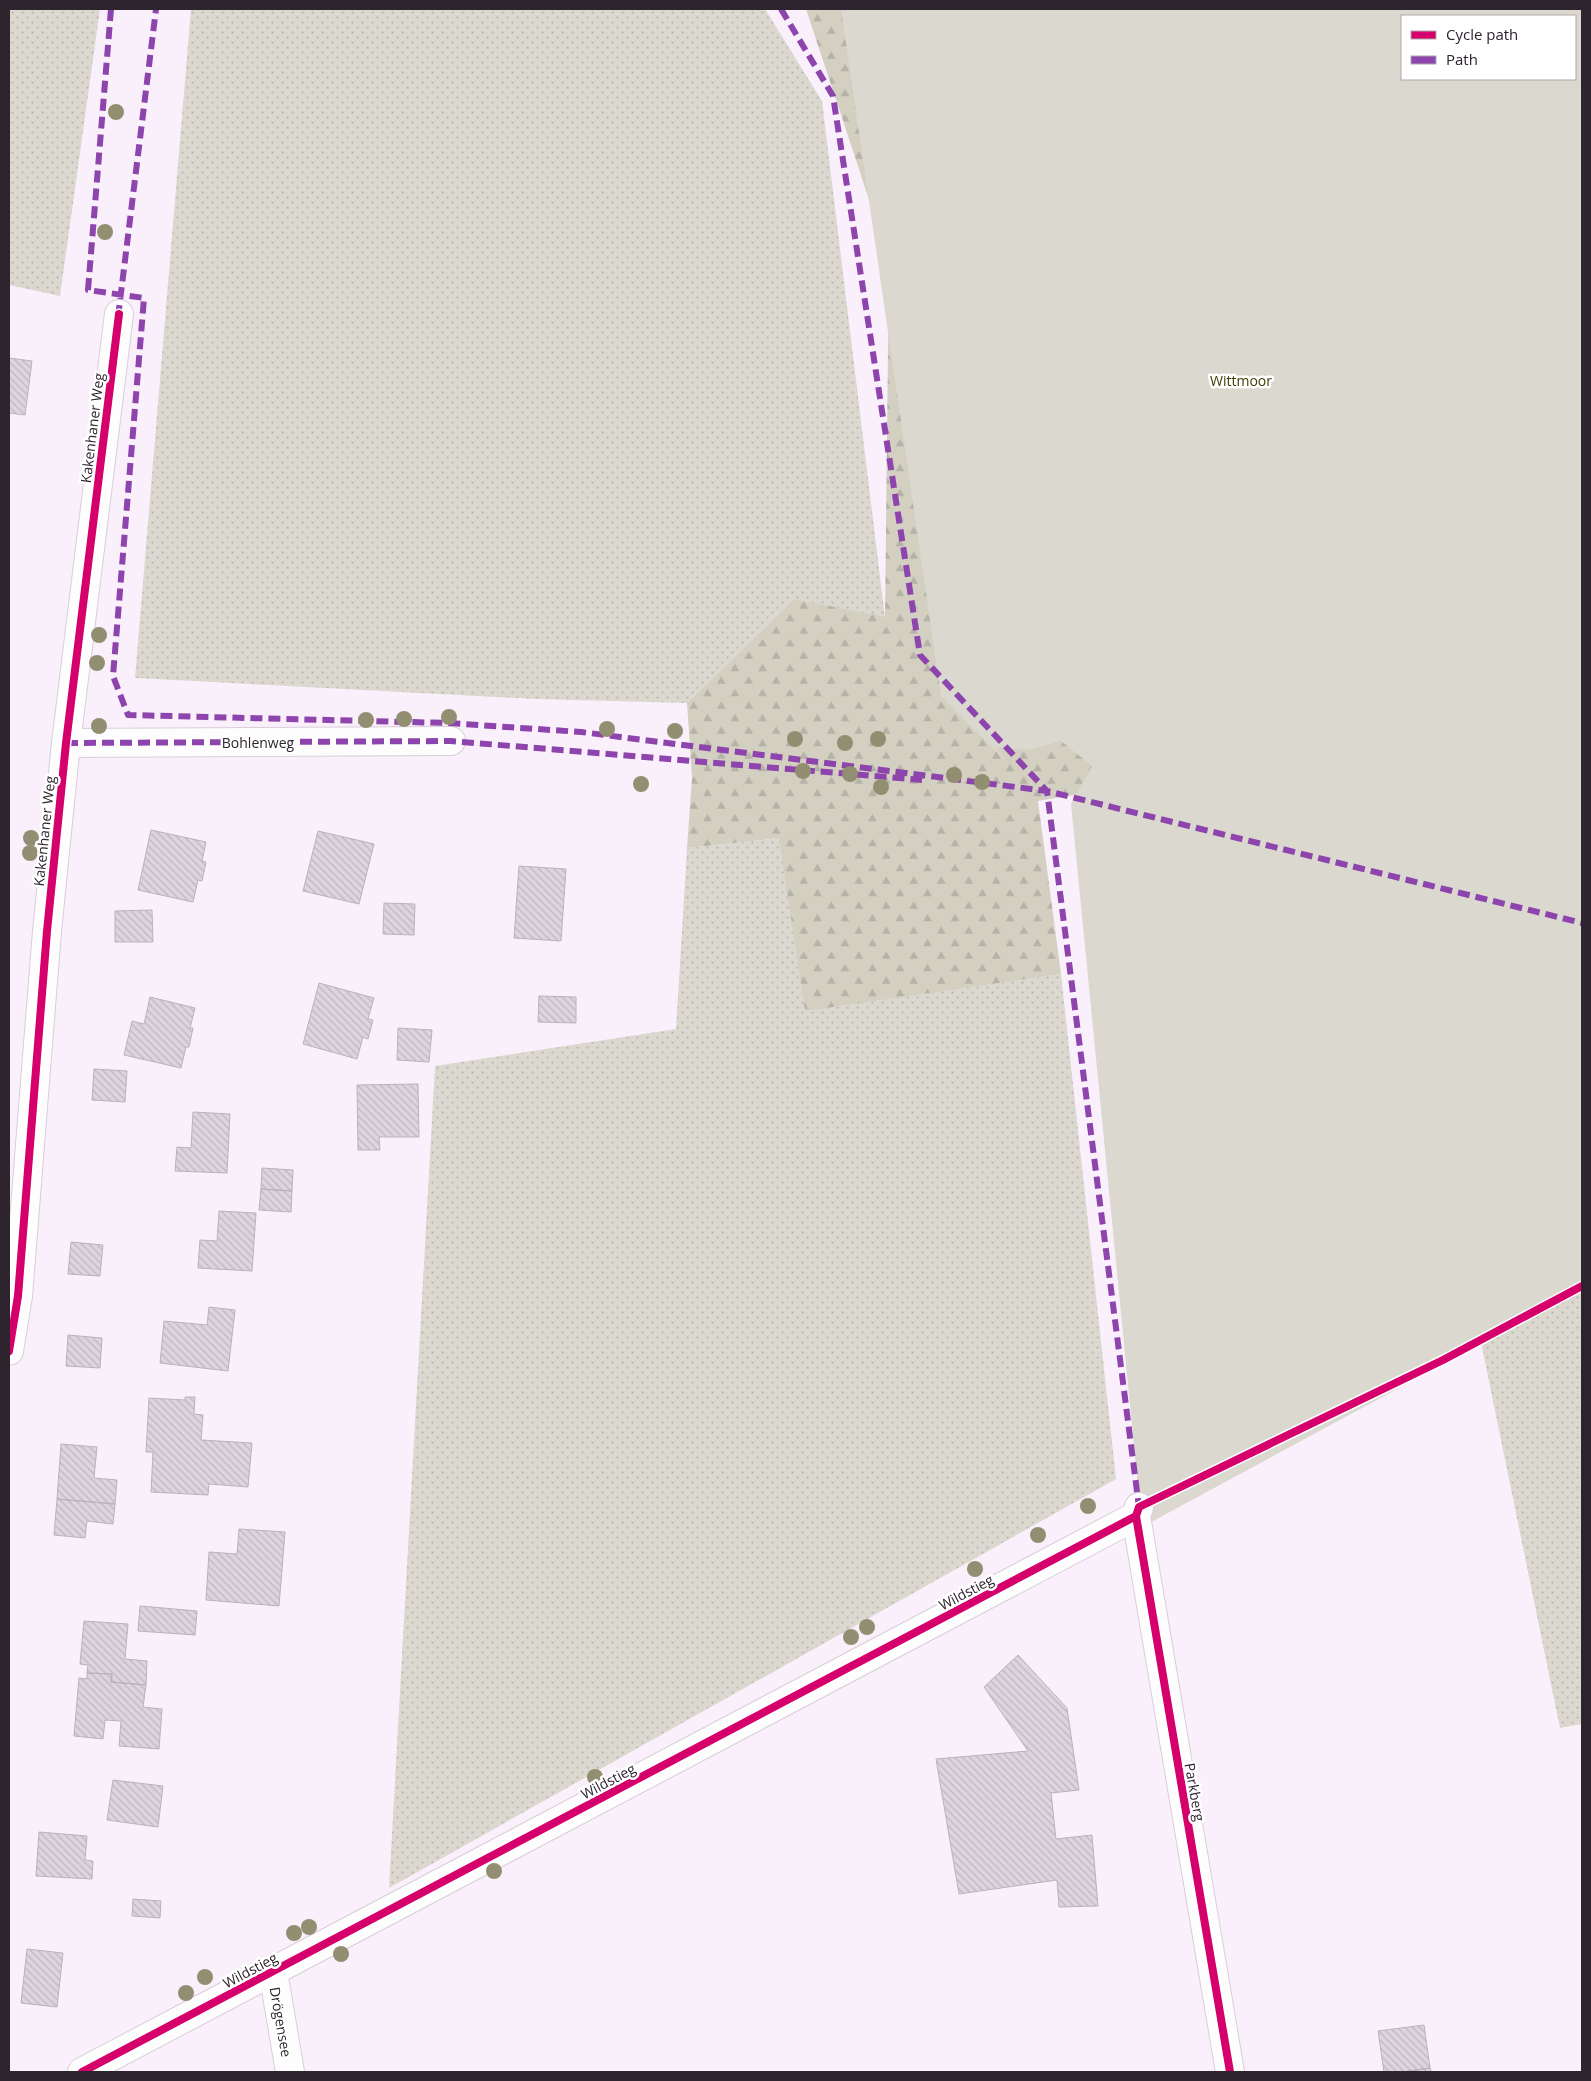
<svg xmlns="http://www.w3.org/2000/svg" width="1591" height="2081" viewBox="0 0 1591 2081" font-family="'Open Sans',sans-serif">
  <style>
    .grass { fill: url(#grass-dots) }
    .forest { fill: url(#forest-firs); fill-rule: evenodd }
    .park { fill: #dbd8cf; fill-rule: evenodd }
    .building { fill: url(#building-back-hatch); stroke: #bab2bb }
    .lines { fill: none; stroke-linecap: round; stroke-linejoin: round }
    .street-casing { stroke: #d7ced8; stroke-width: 30 }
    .street { stroke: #fefdfe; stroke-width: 28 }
    .quiet { stroke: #8e44ad; stroke-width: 6; stroke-dasharray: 12 6; stroke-linecap: butt }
    .cycleway-casing { stroke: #fff; stroke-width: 11 }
    .cycleway { stroke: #d6006c; stroke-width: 8 }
    .tree { fill: #928e71 }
    .labels { text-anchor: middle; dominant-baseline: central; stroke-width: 5; stroke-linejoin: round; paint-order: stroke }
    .park-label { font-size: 14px; fill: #3c3d00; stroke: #fff }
    .street-label { font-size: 14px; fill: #2d242d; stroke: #fff }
  </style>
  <defs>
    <pattern id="grass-dots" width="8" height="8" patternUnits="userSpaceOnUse" patternTransform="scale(1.25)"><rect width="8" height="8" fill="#dbd8cf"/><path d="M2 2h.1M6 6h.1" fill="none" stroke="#bcb9b2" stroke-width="1.8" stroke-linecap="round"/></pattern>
    <pattern id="forest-firs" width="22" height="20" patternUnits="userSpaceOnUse" patternTransform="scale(1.25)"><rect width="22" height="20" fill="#d3d0c2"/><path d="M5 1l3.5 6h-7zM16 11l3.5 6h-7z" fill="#b5b2a7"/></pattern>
    <pattern id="building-back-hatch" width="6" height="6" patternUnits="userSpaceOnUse" patternTransform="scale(1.25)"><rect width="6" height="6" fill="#ddd4de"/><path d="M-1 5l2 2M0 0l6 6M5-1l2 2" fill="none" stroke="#beb6bf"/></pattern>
  </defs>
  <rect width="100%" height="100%" fill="#faf0fb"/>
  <path class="grass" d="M9,9H100L60,296L9,285Z
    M191,9H765L822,101L885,618L794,599L687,703L536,699L135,678Z
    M780,838L805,1010L1061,974L1116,1479L389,1888L435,1066L676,1029L687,848Z
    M1582,1260V1724L1560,1728L1474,1308Z"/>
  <path class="forest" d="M806,9H1582V496L1105,790L1038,801L1061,974L805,1011L779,838L687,848L692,778L687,703L794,599L885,617L889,260ZM1402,16H1575V79H1402Z"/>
  <path class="park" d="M841,9H1582V1289L1142,1527L1071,804L1092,766L1061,741L1029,750L995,747L1008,763L941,696ZM1402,16H1575V79H1402Z"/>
  <path class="building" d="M9,358L32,361L25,415L9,413Z
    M151,830L206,842L202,861L206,862L202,881L198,880L193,902L138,890Z
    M318,831L374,844L359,904L303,891Z
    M519,866L566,869L561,941L514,938Z
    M384,903L415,904L414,935L383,934Z
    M152,910L153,942H115V911Z
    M319,983L374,998L368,1019L373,1020L368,1039L363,1037L357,1059L303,1044Z
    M539,996L576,997V1023L538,1022Z
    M150,997L195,1008L190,1028H193L189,1047H186L181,1068L124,1055L132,1021L144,1024Z
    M398,1028L432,1030L429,1062L397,1060Z
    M94,1069L127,1071L125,1102L92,1100Z
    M418,1084L419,1137H379L380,1150H358L357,1085Z
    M193,1112L230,1114L227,1173L175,1171L177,1147L191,1148Z
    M262,1168L293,1170L292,1191L261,1189Z
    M261,1189L292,1191L291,1212L259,1210Z
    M219,1211L256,1213L252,1271L198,1268L200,1240L217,1241Z
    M71,1242L103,1245L100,1276L68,1274Z
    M209,1307L235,1310L228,1371L160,1363L164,1321L207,1325Z
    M68,1335L102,1338L100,1368L66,1366Z
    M185,1397H195L194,1414L203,1415L201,1440L252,1443L248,1487L209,1484L208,1495L151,1492L153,1452H146L149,1398L185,1400Z
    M61,1444L97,1447L94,1478L117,1480L115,1504L57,1499Z
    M57,1499L115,1504L113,1524L87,1521L85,1538L54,1535Z
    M239,1529L285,1532L279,1606L206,1600L209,1552L237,1554Z
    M140,1606L197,1611L195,1635L138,1631Z
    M84,1621L128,1624L125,1659L147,1661L146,1685L111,1682L112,1674L87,1673L88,1665L80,1664Z
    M1018,1655L1067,1708L1079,1790L1051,1793L1056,1839L1092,1835L1098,1906L1059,1907L1057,1880L959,1894L936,1759L1028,1751L984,1687Z
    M87,1673L112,1674L111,1682L146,1685L143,1707L162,1709L159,1749L119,1746L121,1721L105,1720L103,1739L74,1736L79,1678L87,1679Z
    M113,1780L163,1786L158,1827L107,1820Z
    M39,1832L87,1836L85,1860L93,1861L92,1879L36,1876Z
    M133,1899L161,1901L160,1918L132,1916Z
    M27,1949L63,1953L57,2007L21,2003Z
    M1424,2025L1430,2068L1403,2072H1384L1378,2031Z
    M1430,2068L1431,2072H1403Z"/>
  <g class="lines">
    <g class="street-casing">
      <path id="street" d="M66,743L451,741
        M9,1351L18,1296L47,931L66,743L119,314
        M1136,1516L1230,2072
        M273,1972L290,2072
        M82,2072L1136,1516L1139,1507"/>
    </g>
    <use href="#street" class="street"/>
    <path class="quiet" d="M111,9L88,290L144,298L113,676L128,715L448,723L581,732L1047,791L1582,923
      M781,9L833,96L920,655L1047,791L1139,1507L1143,1505
      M118,317L156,9
      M66,743L451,741L922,780"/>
    <g class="cycleway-casing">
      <path id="cycleway" d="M9,1351L18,1296L47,931L66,743L119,314
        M1136,1516L1230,2072
        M82,2072L1136,1516L1139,1507L1443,1360L1582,1286"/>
    </g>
    <use href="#cycleway" class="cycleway"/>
  </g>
  <g class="tree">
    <circle cx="116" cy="112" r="8"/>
    <circle cx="105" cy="232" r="8"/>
    <circle cx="99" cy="635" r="8"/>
    <circle cx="97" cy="663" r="8"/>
    <circle cx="449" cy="717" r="8"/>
    <circle cx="404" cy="719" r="8"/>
    <circle cx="366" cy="720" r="8"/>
    <circle cx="99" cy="726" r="8"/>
    <circle cx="607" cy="729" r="8"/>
    <circle cx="675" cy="731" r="8"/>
    <circle cx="795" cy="739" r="8"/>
    <circle cx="878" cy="739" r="8"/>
    <circle cx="845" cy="743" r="8"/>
    <circle cx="803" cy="771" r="8"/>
    <circle cx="850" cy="774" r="8"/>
    <circle cx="954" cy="775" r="8"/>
    <circle cx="982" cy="782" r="8"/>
    <circle cx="641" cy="784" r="8"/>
    <circle cx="881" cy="787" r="8"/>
    <circle cx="31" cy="838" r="8"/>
    <circle cx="30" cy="853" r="8"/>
    <circle cx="1088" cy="1506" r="8"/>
    <circle cx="1038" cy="1535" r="8"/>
    <circle cx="975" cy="1569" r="8"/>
    <circle cx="867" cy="1627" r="8"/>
    <circle cx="851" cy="1637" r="8"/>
    <circle cx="595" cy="1777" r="8"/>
    <circle cx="494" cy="1871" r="8"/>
    <circle cx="309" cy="1927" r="8"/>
    <circle cx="294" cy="1933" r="8"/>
    <circle cx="341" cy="1954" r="8"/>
    <circle cx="205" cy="1977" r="8"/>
    <circle cx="186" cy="1993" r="8"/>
  </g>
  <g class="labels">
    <g class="park-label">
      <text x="1241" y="380">Wittmoor</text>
    </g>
    <g class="street-label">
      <text transform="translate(92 428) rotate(-83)">Kakenhaner Weg</text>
      <text x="258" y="742">Bohlenweg</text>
      <text transform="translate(44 831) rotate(-84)">Kakenhaner Weg</text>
      <text transform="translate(966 1592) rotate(-28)">Wildstieg</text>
      <text transform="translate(608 1781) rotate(-28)">Wildstieg</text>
      <text transform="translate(1195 1792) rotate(80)">Parkberg</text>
      <text transform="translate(250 1970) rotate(-28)">Wildstieg</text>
      <text transform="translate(281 2022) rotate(80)">Drögensee</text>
    </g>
  </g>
  <rect width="1591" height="2081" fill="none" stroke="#2d242d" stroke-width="20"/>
  <rect x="1401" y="15" width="175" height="65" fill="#ffffff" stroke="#aba7ab"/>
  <rect x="1411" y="31" width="25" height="8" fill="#d6006c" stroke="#aba7ab"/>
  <text x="1446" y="40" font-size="15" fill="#2d242d">Cycle path</text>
  <rect x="1411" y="56" width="25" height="8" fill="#8e44ad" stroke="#aba7ab"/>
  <text x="1446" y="65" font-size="15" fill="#2d242d">Path</text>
</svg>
